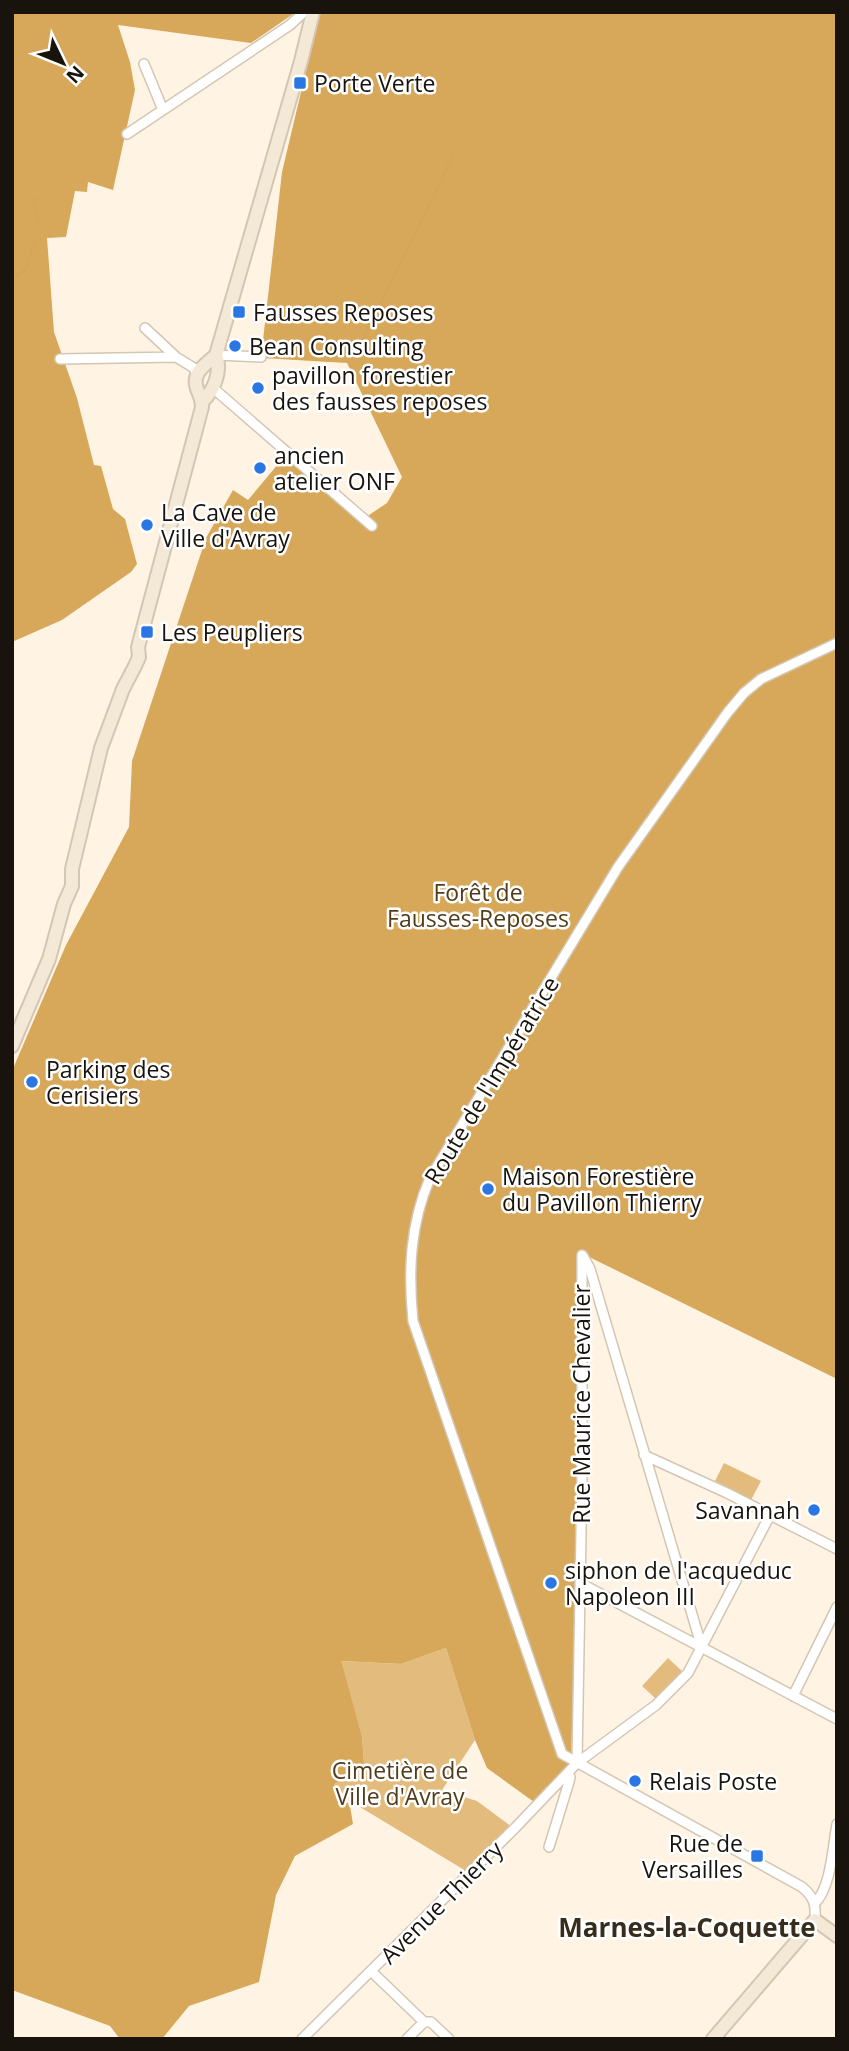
<svg xmlns="http://www.w3.org/2000/svg" width="849" height="2051" viewBox="0 0 849 2051" font-family="'Open Sans',sans-serif">
  <style>
    .green { fill: #e3bb7d }
    .forest { fill: #d7a85a }
    .lines { fill: none; stroke-linecap: round; stroke-linejoin: round }
    .stream { stroke: #d5a558; stroke-width: 2.5 }
    .minor-casing { stroke: #d3c6b2; stroke-width: 12 }
    .secondary-casing { stroke: #d3c6b2; stroke-width: 16 }
    .minor { stroke: #fff; stroke-width: 9 }
    .secondary { stroke: #f4e8d6; stroke-width: 12 }
    .poi-dot { fill: #2a77e3; stroke: #fff; stroke-width: 2.5 }
    .labels { text-anchor: middle; dominant-baseline: central; stroke-width: 5; stroke-linejoin: round; paint-order: stroke }
    .poi-label { font-size: 23px; fill: #18130c; stroke: #fff; text-anchor: start }
    .park-label { font-size: 23px; fill: #513c1b; stroke: #fff }
    .street-label { font-size: 23px; fill: #18130c; stroke: #fff }
    .quarter-label { font-size: 26px; font-weight: bold; fill: #372d1d; stroke: #fff }
  </style>
  <rect width="100%" height="100%" fill="#fff4e4"/>
  <path class="green" d="M724,1463L761,1481L751,1500L715,1481Z
    M446,1648L475,1740L442,1790L477,1801L512,1827L466,1871L350,1801L333,1783L364,1763L362,1736L340,1661L401,1664Z
    M668,1658L682,1671L656,1699L642,1686Z"/>
  <path class="forest" d="M12,12H296L251,43L118,25L130,62L135,90L113,190L88,182L87,192L75,191L66,237L47,238L54,332L77,398L94,465L101,466L113,509L125,519L137,564L131,572L62,620L12,642Z
    M320,12H837V1379L579,1252L574,1655L571,1763L534,1802L487,1768L475,1740L446,1648L401,1664L341,1661L362,1736L364,1763L334,1784L350,1806L353,1824L295,1856L276,1895L259,1982L189,2006L162,2039H120L110,2026L12,1990V1071L66,945L129,827L132,761L206,538L233,490L248,500L284,457L360,521L387,503L402,477L347,363L261,358L282,172Z"/>
  <g class="lines">
    <path class="stream" d="M35,198L33,201L40,224
      M12,285L16,276L26,269L35,238
      M355,355L454,154"/>
    <g class="minor-casing">
      <path id="minor" d="M144,64L163,110
        M127,134L290,25L304,12
        M145,328L176,357L194,368L197,376
        M216,355L261,357
        M60,359L176,357
        M213,388L372,526
        M583,1256L590,1269L702,1648
        M644,1455L727,1493L837,1549
        M580,1583L837,1719
        M793,1696L837,1607
        M577,1763L582,1475V1255
        M549,1847L569,1782L570,1777L567,1774
        M815,1903C831,1888 833,1845 837,1824
        M815,1920C816,1904 814,1897 802,1887L562,1754L413,1321C408,1272 410,1224 430,1178L618,867L728,712L744,693L761,679L837,643
        M371,1971L424,2022
        M424,2022H431L449,2039
        M302,2039L515,1828L577,1763L656,1705L688,1673L770,1515
        M407,2039L424,2022"/>
    </g>
    <g class="secondary-casing">
      <path id="secondary" d="M202,402C214,391 222,371 216,355L301,61L313,12
        M12,1046L49,959L64,904L72,886V869L101,748L123,689L135,666L139,657L138,647L202,407C202,400 200,396 197,389C191,372 206,365 216,355
        M713,2039L815,1920L837,1936"/>
    </g>
    <use href="#minor" class="minor"/>
    <use href="#secondary" class="secondary"/>
  </g>
  <g class="poi-dot">
    <rect x="293" y="76" width="14" height="14" rx="3.5"/>
    <rect x="232" y="305" width="14" height="14" rx="3.5"/>
    <circle cx="235" cy="346" r="7"/>
    <circle cx="258" cy="388" r="7"/>
    <circle cx="260" cy="468" r="7"/>
    <circle cx="147" cy="525" r="7"/>
    <rect x="140" y="625" width="14" height="14" rx="3.5"/>
    <circle cx="32" cy="1082" r="7"/>
    <circle cx="488" cy="1189" r="7"/>
    <circle cx="814" cy="1510" r="7"/>
    <circle cx="551" cy="1583" r="7"/>
    <circle cx="635" cy="1781" r="7"/>
    <rect x="750" y="1849" width="14" height="14" rx="3.5"/>
  </g>
  <g class="labels">
    <g class="poi-label">
      <text x="314" y="83">Porte Verte</text>
      <text x="253" y="312">Fausses Reposes</text>
      <text x="249" y="346">Bean Consulting</text>
      <text x="272" y="375">pavillon forestier<tspan x="272" dy="26">des fausses reposes</tspan></text>
      <text x="274" y="455">ancien<tspan x="274" dy="26">atelier ONF</tspan></text>
      <text x="161" y="512">La Cave de<tspan x="161" dy="26">Ville d'Avray</tspan></text>
      <text x="161" y="632">Les Peupliers</text>
      <text x="46" y="1069">Parking des<tspan x="46" dy="26">Cerisiers</tspan></text>
      <text x="502" y="1176">Maison Forestière<tspan x="502" dy="26">du Pavillon Thierry</tspan></text>
      <text x="800" y="1510" text-anchor="end">Savannah</text>
      <text x="565" y="1570">siphon de l'acqueduc<tspan x="565" dy="26">Napoleon III</tspan></text>
      <text x="649" y="1781">Relais Poste</text>
      <text x="743" y="1843" text-anchor="end">Rue de<tspan x="743" dy="26">Versailles</tspan></text>
    </g>
    <g class="park-label">
      <text x="478" y="892">Forêt de<tspan x="478" dy="26">Fausses-Reposes</tspan></text>
      <text x="400" y="1770">Cimetière de<tspan x="400" dy="26">Ville d'Avray</tspan></text>
    </g>
    <g class="street-label">
      <text transform="translate(491 1080) rotate(-59)">Route de l'Impératrice</text>
      <text transform="translate(581 1404) rotate(-90)">Rue Maurice Chevalier</text>
      <text transform="translate(441 1902) rotate(-45)">Avenue Thierry</text>
    </g>
    <g class="quarter-label">
      <text x="687" y="1927">Marnes-la-Coquette</text>
    </g>
  </g>
  <rect width="849" height="2051" fill="none" stroke="#18130c" stroke-width="28"/>
  <g transform="translate(63 63) rotate(133)" stroke="#ffffff" stroke-width="5" paint-order="stroke">
  <path d="M0-5L12 26L0 18L-12 26Z" fill="#18130c"/>
  <text y="-10" font-size="19" font-weight="bold" text-anchor="middle" fill="#18130c">N</text>
  </g>
</svg>
